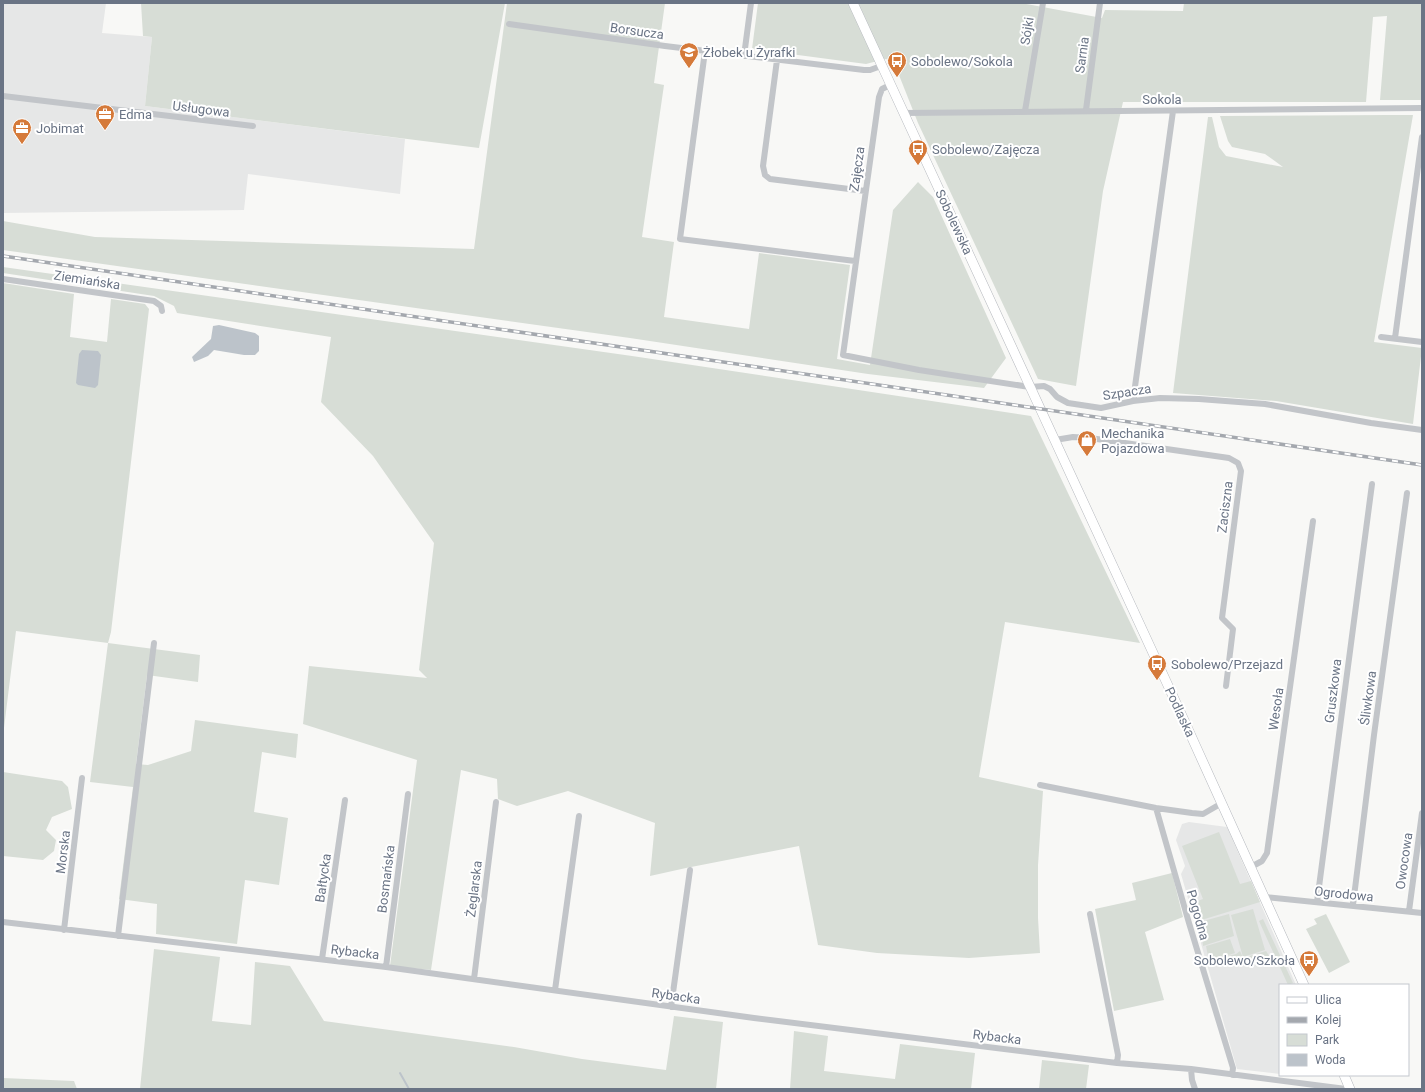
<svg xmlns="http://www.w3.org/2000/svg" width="1425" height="1092" viewBox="0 0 1425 1092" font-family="Roboto,sans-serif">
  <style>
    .built { fill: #e6e7e7 }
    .green { fill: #d7ddd6 }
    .water { fill: #bcc3ca }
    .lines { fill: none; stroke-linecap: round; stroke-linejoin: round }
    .stream { stroke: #bcc3ca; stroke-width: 2 }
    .secondary-casing { stroke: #b5b8be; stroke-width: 10 }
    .street { stroke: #c2c5c9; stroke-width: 6 }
    .secondary { stroke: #fff; stroke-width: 9 }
    .rail-casing { stroke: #a4a8ae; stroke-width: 3.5 }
    .rail { stroke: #fff; stroke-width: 2; stroke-dasharray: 6; stroke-linecap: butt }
    .labels { text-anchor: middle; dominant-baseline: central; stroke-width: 4; stroke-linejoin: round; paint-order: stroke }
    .street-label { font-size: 13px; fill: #6a7485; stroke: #fff }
    .poi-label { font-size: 13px; fill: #6a7485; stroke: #fff; text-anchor: start }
  </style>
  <rect width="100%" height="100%" fill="#f8f8f6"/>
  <path class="built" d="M3,3H106L102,33L152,37L145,106L405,139L400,194L248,174L244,210L3,213Z
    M1189,822L1227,827L1296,985H1280V1074L1237,1069L1181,874L1185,866L1176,840L1182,824Z"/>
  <path class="green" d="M141,3H505L479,148L145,106L152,37L143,36Z
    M507,3H665L654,83L664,85L642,237L674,242L664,317L749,329L759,253L850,265L837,359L870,365L893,210L918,182L933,197L1006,358L984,388L868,374L630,338L3,250V221L95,237L474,249Z
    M758,3H1021L1102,18L1105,10L1183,11L1184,3H1422V100H1380L1387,16L1373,17L1366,102H1123L1103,191L1076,386L1038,379L918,123L893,60L885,59L866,64L752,49Z
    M1387,115H1413L1374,342L1422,348L1413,424L1276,401L1173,393L1208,117H1212L1219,147L1226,156L1283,167L1265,154L1232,147L1228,141L1220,116Z
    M3,267L632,356L1031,416L1140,643L1005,622L979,777L1043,791L1038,865V918L1040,953L969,958L877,953L818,945L799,846L686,868L650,876L655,823L568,791L517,806L498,799L497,779L461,770L431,970L390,966L417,760L303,724L309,666L427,678L419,670L434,543L373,456L321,402L331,337L177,313L174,306L154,296L3,273Z
    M3,283L74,294L70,337L107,342L111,299L145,304L149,309L111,632L108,643L200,655L198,682L147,675L136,764L148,765L191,751L195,720L298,734L296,758L262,752L254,812L288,818L279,885L245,880L237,944L156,934L157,904L119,899L133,787L90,782L108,643L16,631L3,736Z
    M3,772L62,781L68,787L72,809L52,817L46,830L56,840L54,851L43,860L3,856Z
    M1219,832L1240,884L1251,881L1260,902L1195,922L1189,904L1203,899L1182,846Z
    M1172,873L1183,917L1145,932L1164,1000L1114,1011L1095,909L1136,900L1132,883Z
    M1253,909L1265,950L1243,957L1231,915Z
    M1229,914L1234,936L1203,946L1202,935L1196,923Z
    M1326,914L1350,962L1329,973L1306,929L1317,924L1314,919Z
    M1263,919L1293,983L1288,985L1259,921Z
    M1230,939L1235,953L1209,961L1206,946Z
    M154,949L220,957L212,1021L251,1025L255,962L290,966L324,1021L514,1047L582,1059L666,1070L674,1016L723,1022L716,1089H140Z
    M1240,951L1243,958L1266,951L1273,962L1264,965L1255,960L1226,965L1207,966L1206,962L1236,954Z
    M794,1031L828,1036L824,1071L895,1079L900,1044L975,1053L971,1089H790Z
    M1042,1060L1089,1065L1086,1089H1039Z
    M3,1078L74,1081L77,1089H3Z"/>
  <path class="water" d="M219,325L255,333L259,336V351L255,355H244L214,350L208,356L194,362L192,357L211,339L213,326Z
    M82,350L98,351L101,355L98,385L95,388L78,385L76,383L79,354Z"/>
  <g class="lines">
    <path class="stream" d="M400,1073L409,1089"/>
    <g class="secondary-casing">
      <path id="secondary" d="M853,3L1183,718L1304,985
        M1344,1075L1350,1089"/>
    </g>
    <path class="street" d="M509,24L665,46L864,70H870L881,66
      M705,51L680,239L855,261
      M744,56L751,3
      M777,60L763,166L765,175L770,179L865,191
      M890,85L882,89L879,97L843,355L919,370L1030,387L1044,386L1050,389L1057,397L1068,403L1101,408L1133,401L1160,398L1199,399L1265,404L1371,423L1422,430
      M3,96L253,126
      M1086,110L1100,3
      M1025,111L1043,3
      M903,113L1422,108
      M3,279L154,301L161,306L162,311
      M1381,337L1422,342
      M1395,338L1422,137
      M1133,401L1173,111
      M1055,440L1073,437L1090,438L1229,458L1238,463L1241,471L1222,618L1233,629L1226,686
      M1040,785L1156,808L1192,813L1203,814L1222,803
      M1156,808L1189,923L1233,1068L1232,1075
      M1251,867L1262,861L1267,853L1313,521
      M1264,897L1422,913
      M1317,902L1372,484
      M1353,905L1374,735L1407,493
      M1409,911L1422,813
      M1090,914L1118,1055L1117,1063
      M3,922L386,967L754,1018L1117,1063L1191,1069L1346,1089
      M64,930L82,778
      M118,936L154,643
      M322,959L345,800
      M386,967L408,794
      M474,979L496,802
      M555,990L579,816
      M671,1007L690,870
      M1191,1069L1192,1080L1195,1089"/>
    <use href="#secondary" class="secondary"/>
    <g class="rail-casing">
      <path id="rail" d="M3,256L1422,465"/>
    </g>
    <use href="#rail" class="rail"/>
  </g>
  <defs>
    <g id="school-pin" transform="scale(1)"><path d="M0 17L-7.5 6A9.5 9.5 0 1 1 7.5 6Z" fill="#d57a3a" stroke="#fff"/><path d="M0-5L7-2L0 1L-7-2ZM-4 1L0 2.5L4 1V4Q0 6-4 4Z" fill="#fff"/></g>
    <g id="bus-pin" transform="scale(1)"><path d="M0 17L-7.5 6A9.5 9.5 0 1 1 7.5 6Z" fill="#d57a3a" stroke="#fff"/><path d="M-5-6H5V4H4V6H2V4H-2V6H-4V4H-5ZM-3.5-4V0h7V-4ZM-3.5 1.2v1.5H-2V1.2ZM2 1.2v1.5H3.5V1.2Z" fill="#fff"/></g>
    <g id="office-pin" transform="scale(1)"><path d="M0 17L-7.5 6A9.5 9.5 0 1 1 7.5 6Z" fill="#d57a3a" stroke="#fff"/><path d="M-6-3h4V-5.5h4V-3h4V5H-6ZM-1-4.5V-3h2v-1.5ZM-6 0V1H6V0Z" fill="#fff"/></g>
    <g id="shop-pin" transform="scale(1)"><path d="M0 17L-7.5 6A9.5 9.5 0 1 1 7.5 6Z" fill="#d57a3a" stroke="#fff"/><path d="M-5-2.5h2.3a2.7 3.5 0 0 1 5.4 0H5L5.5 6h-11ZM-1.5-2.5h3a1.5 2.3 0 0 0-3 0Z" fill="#fff"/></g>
  </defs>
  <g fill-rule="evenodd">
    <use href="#school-pin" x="689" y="52"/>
    <use href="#bus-pin" x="897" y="61"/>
    <use href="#office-pin" x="105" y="114"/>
    <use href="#office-pin" x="22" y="128"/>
    <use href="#bus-pin" x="918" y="149"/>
    <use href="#shop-pin" x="1087" y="440"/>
    <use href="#bus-pin" x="1157" y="664"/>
    <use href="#bus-pin" x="1309" y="960"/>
  </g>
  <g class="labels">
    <g class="street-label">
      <text transform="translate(637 31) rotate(8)">Borsucza</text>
      <text transform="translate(1027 31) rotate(-81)">Sójki</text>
      <text transform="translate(1082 55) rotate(-82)">Sarnia</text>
      <text x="1162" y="99">Sokola</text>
      <text transform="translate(201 109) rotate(7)">Usługowa</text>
      <text transform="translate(857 169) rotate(-82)">Zajęcza</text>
      <text transform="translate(954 222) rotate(65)">Sobolewska</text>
      <text transform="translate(87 280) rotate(9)">Ziemiańska</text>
      <text transform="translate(1127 392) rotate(-9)">Szpacza</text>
      <text transform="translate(1225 507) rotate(-83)">Zaciszna</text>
      <text transform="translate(1333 691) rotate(-83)">Gruszkowa</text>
      <text transform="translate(1368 698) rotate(-82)">Śliwkowa</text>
      <text transform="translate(1276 709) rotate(-82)">Wesoła</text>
      <text transform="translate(1180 712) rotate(65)">Podlaska</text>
      <text transform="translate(63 852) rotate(-83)">Morska</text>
      <text transform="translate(1404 861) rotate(-82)">Owocowa</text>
      <text transform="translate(323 878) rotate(-82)">Bałtycka</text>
      <text transform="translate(386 879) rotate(-83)">Bosmańska</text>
      <text transform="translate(474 889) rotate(-83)">Żeglarska</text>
      <text transform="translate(1344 894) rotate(6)">Ogrodowa</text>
      <text transform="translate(1198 915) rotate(74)">Pogodna</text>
      <text transform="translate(355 952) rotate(7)">Rybacka</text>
      <text transform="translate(676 996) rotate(8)">Rybacka</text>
      <text transform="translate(997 1037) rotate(7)">Rybacka</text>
    </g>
    <g class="poi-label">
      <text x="703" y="52">Żłobek u Żyrafki</text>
      <text x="911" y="61">Sobolewo/Sokola</text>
      <text x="119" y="114">Edma</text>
      <text x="36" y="128">Jobimat</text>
      <text x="932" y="149">Sobolewo/Zajęcza</text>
      <text x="1101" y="433">Mechanika<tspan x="1101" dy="15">Pojazdowa</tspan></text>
      <text x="1171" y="664">Sobolewo/Przejazd</text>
      <text x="1295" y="960" text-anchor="end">Sobolewo/Szkoła</text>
    </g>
  </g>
  <rect width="1425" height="1092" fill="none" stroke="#6a7485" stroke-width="8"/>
  <rect x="1279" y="984" width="130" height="92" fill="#ffffff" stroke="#c3c7ce"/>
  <rect x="1287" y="997" width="20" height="6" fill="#ffffff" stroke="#c3c7ce"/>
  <text x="1315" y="1004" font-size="12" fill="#6a7485">Ulica</text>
  <rect x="1287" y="1017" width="20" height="6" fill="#a4a8ae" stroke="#c3c7ce"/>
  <text x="1315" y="1024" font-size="12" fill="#6a7485">Kolej</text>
  <rect x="1287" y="1034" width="20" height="12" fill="#d7ddd6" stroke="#c3c7ce"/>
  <text x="1315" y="1044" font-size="12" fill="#6a7485">Park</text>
  <rect x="1287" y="1054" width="20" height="12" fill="#bcc3ca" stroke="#c3c7ce"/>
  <text x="1315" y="1064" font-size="12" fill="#6a7485">Woda</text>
</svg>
